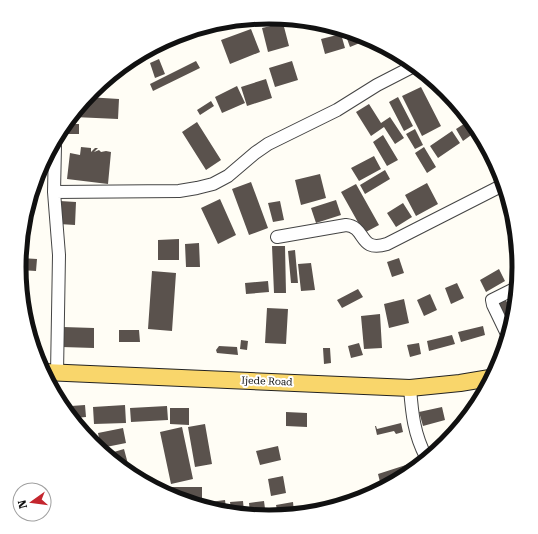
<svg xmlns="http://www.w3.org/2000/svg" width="538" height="534" viewBox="0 0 538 534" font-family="'Roboto Serif',serif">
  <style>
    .building { fill: #5a524d }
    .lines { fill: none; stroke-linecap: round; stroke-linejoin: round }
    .minor-casing { stroke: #444; stroke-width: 14 }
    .major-casing { stroke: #222; stroke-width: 18 }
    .minor { stroke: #fff; stroke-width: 12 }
    .major { stroke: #f9d66b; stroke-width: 16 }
    .labels { text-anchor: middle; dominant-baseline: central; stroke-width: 4; stroke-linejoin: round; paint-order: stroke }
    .street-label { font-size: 10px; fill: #111; stroke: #fff }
    .rim { fill: none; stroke: #111; stroke-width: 5 }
  </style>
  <rect width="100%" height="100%" fill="#fffdf5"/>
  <path class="building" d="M283,23L289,46L268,52L262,28Z
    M251,29L260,52L230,64L221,40Z
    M341,34L345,48L325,54L321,39Z
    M352,34L365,36L367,38H366L367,40L350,47L346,36Z
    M159,59L165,74L155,78L150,63Z
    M196,61L200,68L153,91L150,84Z
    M292,61L298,80L275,87L269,68Z
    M117,74L118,79L105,82V81Z
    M266,79L272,98L247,106L241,87Z
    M237,86L245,103L222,113L215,97Z
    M421,87L441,126L422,136L402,96Z
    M87,97L119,99L118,119L74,117Z
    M398,97L413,126L404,131L389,102Z
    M211,101L214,106L200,115L197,110Z
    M369,104L381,123L390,117L404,138L395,144L384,127L371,136L356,112Z
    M197,122L221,160L206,170L182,132Z
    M467,122L474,133L463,141L456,129Z
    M69,124H79V134H63Z
    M415,129L423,145L415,149L406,134Z
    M452,131L460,143L438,158L430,146Z
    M383,135L398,160L387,166L373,142Z
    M81,147L91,148V152L95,148H98L94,152L99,150L101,152L106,151L111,152L108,184L67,179L70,153L80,155Z
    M424,147L436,167L427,173L415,153Z
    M374,156L381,169L359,181L351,168Z
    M385,170L390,179L365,194L360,185Z
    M40,171L41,180H36L38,172Z
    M320,174L326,198L301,205L295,180Z
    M251,182L268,228L249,235L232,189Z
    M427,183L438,204L416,216L405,195Z
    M356,184L379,225L364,233L341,192Z
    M220,199L236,235L218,244L201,208Z
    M336,200L341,215L316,223L311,208Z
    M60,201L76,202L75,225L59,224Z
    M280,201L284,220L273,222L268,203Z
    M403,203L412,217L396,227L387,213Z
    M179,239V260H158V240Z
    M199,243L200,267H186L185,244Z
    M272,246H285L286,293H274Z
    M295,250L298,283H291L288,251Z
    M21,258L37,259L36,271L20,270Z
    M399,258L404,273L392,277L387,262Z
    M311,263L315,290L301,291L298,264Z
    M499,269L505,281L486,292L480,280Z
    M152,271L176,273L172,331L148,329Z
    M268,281L269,292L246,294L245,283Z
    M457,283L464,298L451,304L445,288Z
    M25,286L26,297H25L23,287Z
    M358,289L363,297L342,308L337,300Z
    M430,294L437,310L424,316L417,300Z
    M504,297L511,309L507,326L495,302Z
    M404,299L409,323L389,328L384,304Z
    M267,308L288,309L286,344L265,343Z
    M380,314L382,348L364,349L361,316Z
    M483,326L485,335L461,342L458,332Z
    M63,327L94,328V348L62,347Z
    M119,330H139L140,342H119Z
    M452,335L455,344L429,351L427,341Z
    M241,340L248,341L247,350L240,349Z
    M359,343L363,355L351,358L348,346Z
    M419,343L421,354L410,357L407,345Z
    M219,346L237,347L238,355L217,353L216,350Z
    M323,348H330L331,363L324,364Z
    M85,405L86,417L75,418L71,412V406Z
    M125,405L126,423L94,424L93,407Z
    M167,406L168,420L131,422L130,408Z
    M442,407L445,420L423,426L419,412Z
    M170,408H189V425L170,424Z
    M286,412L307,413V427L286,426Z
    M464,417L458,425L456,421Z
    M401,423L403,432L396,434L394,431L377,435L375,426H376L377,429Z
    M205,424L212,464L195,467L188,427Z
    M182,427L193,479L171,484L160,432Z
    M123,428L126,443L101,448L98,433Z
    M278,446L281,460L260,465L256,451Z
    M124,449L128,464L124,465L107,454Z
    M409,464L410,467L397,476L380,482L378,474Z
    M283,476L286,493L271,496L268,479Z
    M162,487H202V498L172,497L162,490Z
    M189,500H201V503L189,501Z
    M225,500L226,508L210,505V502Z
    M243,501L244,512L231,509L230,502Z
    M264,501L266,516L250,513L249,503Z
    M293,502L294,512L278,515L276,505Z"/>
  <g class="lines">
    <g class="minor-casing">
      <path id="minor" d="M55,146L54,192L59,255L57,373
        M54,192L179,191L197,188L213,184L228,176L255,153L268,144L337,110L377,85L412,67
        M277,237L346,225C367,227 358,253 387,244L503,185
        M506,332L493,305L492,300L512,290L514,291
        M410,388C412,414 414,434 426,457"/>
    </g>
    <g class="major-casing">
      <path id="major" d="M44,372L410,388L460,383L490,378"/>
    </g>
    <use href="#minor" class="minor"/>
    <use href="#major" class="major"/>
  </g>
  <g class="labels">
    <g class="street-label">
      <text transform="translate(267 381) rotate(2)">Ijede Road</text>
    </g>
  </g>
  <path d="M0 0H538V534H0ZM26 267a243 243 0 1 1 486 0a243 243 0 1 1-486 0Z" fill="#fff" fill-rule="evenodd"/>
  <path class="rim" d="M26 267a243 243 0 1 1 486 0a243 243 0 1 1-486 0Z"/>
  <g transform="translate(32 502) rotate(256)"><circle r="19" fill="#ffffff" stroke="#a0a0a0"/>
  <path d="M0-3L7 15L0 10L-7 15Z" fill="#c4262e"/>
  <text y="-6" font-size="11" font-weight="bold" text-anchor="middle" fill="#111111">N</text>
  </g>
</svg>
